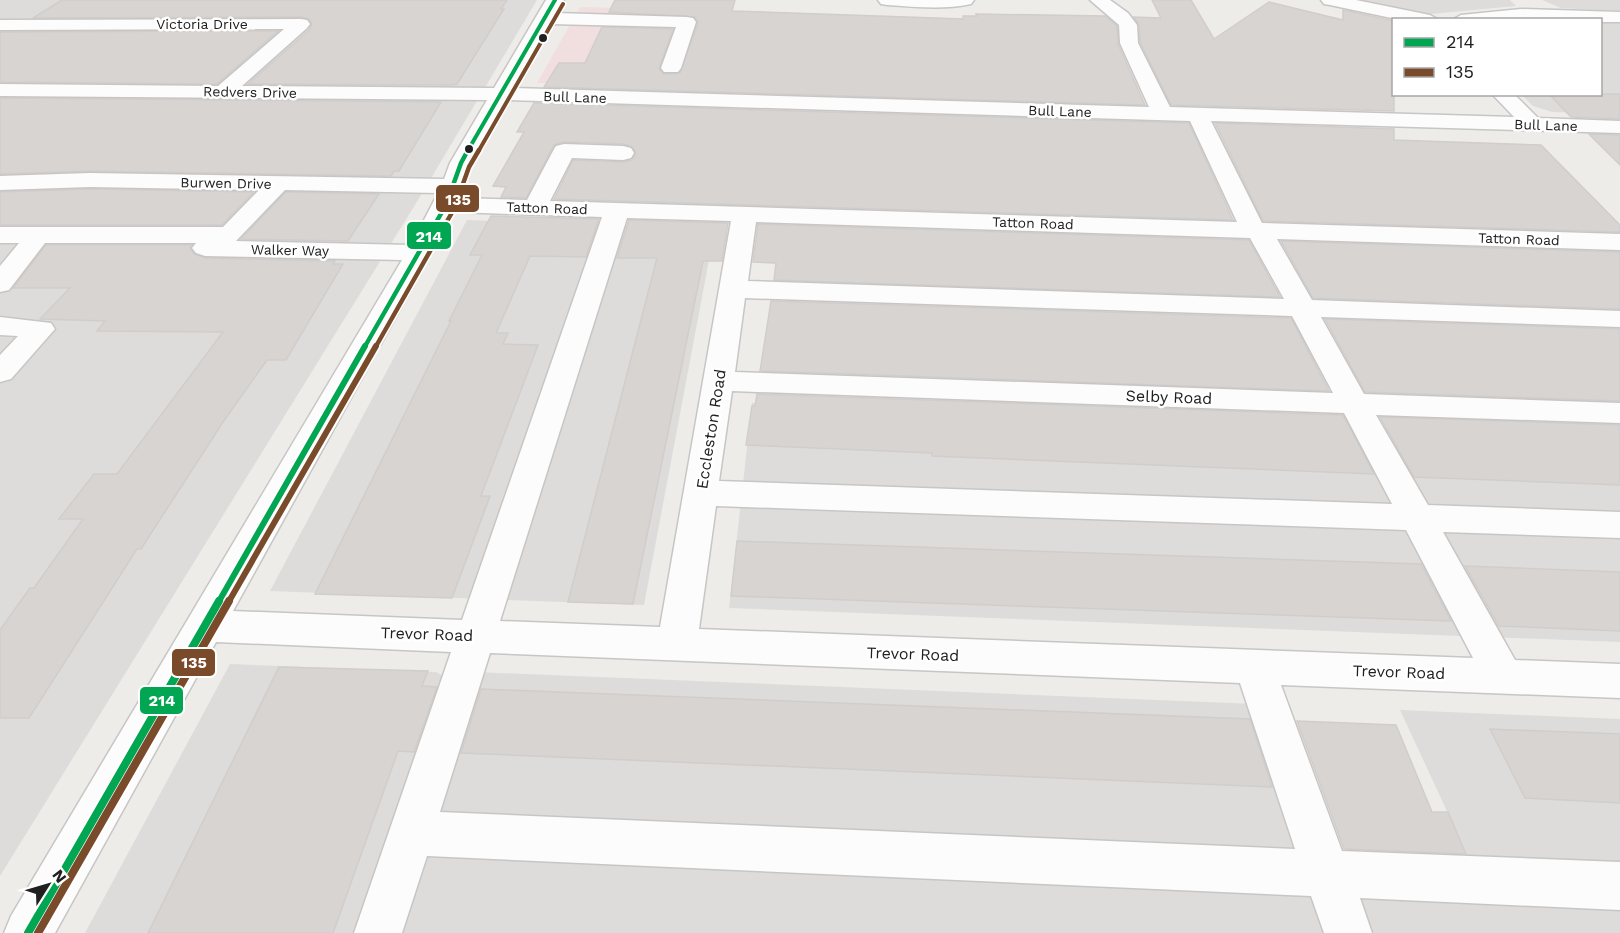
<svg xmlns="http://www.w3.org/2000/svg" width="1620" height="933" viewBox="0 0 1620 933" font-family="'Work Sans',sans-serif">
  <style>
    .residential { fill: #dddcdb }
    .commercial { fill: #f1dfe0 }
    .building { fill: #d7d4d2; stroke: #d2cdca; stroke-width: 1.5 }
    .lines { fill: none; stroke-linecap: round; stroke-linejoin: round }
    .minor-casing { stroke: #c7c6c5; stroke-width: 3 }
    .minor { fill: #fcfcfc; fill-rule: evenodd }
    .bus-1-far3-casing { stroke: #fff; stroke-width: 7 }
    .bus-1-far2-casing { stroke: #fff; stroke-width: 8 }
    .bus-1-far1-casing { stroke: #fff; stroke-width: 10 }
    .bus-1-casing { stroke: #fff; stroke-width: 12 }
    .bus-2-far3-casing { stroke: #fff; stroke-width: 7 }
    .bus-2-far2-casing { stroke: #fff; stroke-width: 8 }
    .bus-2-far1-casing { stroke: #fff; stroke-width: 10 }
    .bus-2-casing { stroke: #fff; stroke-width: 12 }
    .bus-1-far3 { stroke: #00a651; stroke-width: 4 }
    .bus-1-far2 { stroke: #00a651; stroke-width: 4.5 }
    .bus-1-far1 { stroke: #00a651; stroke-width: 6 }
    .bus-1 { stroke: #00a651; stroke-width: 8 }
    .bus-2-far3 { stroke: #7a4b2a; stroke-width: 4 }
    .bus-2-far2 { stroke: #7a4b2a; stroke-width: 4.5 }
    .bus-2-far1 { stroke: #7a4b2a; stroke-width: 6 }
    .bus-2 { stroke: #7a4b2a; stroke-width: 8 }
    .bus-dot { fill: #202020; stroke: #fff; stroke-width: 2 }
    .labels { text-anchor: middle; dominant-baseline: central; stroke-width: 5; stroke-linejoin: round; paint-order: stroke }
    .far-street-label { font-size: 14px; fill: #202020; stroke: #fff }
    .street-label { font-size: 16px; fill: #202020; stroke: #fff }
    .line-badge { stroke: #fff; stroke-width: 2 }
    .badge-label { font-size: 16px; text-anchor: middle; font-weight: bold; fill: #fff }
  </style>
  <rect width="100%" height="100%" fill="#eeece9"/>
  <path class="residential" d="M0,0H537L418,200L0,876Z
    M1357,0H1510L1516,6L1431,14Z
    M1542,0H1620V11L1561,8Z
    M1601,22L1620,23V114L1552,112L1533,106L1522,95L1600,94Z
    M467,220L715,228L644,605L270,591Z
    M752,403L1620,436V642L729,608Z
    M230,664L436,672L449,679L364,933H85Z
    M476,672L1255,704L1319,890L1484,891L1400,710L1620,719V933H391Z"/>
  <path class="commercial" d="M580,7L728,10L700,87L537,83Z"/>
  <path class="building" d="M62,0H507L501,9H504L457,84L451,85L248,84L309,30L312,24L309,19L301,17L33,18Z
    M615,0H735L732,11L936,18L963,19V16H977L976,14L1105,16L1117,26L1118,44L1145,105L544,87L559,63H585L602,27L673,29L659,69L664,74L680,73L698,23L695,17L609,12Z
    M1152,0H1191L1214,39L1269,2L1343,20V10L1394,21V111L1171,105L1140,42L1139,25L1134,17L1161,18Z
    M278,31L217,84L0,82V32Z
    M1549,94H1620V119L1571,117Z
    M0,98L441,102L399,171H394L391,176L90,171L0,174Z
    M534,103L1189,123L1233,220L554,199L573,160L623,162L632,160L636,154L633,147L624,144L564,142L554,145L526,198L501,197L506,187L493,186L524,132H517Z
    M1215,123L1394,129V140L1541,145L1620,225V232L1263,221Z
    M1589,134L1620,135V165Z
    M90,189L254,192L222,225H0V192Z
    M286,192L379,194L348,241L241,239Z
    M491,216L599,219L586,257L530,256L496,333H508L503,344L538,345L481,496H490L452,598L315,594L451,321H449L482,255H470Z
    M629,220L728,223L722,261H703L633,604L568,602L657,258H617Z
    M758,224L1249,240L1280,297L774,280L776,263L753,262Z
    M1281,241L1620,252V309L1313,298Z
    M46,245H191L190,248L194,254L205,258L335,261L333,264H343L286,360H267L223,422L141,549H137L29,718H0V630L30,588H34L83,519H59L94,474H117L223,332L97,331L105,321L40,319L70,288H13Z
    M771,301L1291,318L1329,391L760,371Z
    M1325,319L1620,329V401L1365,392Z
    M757,394L1343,415L1374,474L932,456V453L746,445L752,406H755Z
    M1380,417L1620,425V485L1414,477Z
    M737,541L1421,564L1451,621L731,596Z
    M1465,566L1620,572V631L1499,626Z
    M279,667L428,671L422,686L437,687L414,752L398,751L333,933H148Z
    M481,689L1250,719L1272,787L461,753Z
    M1297,721L1396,725L1432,812H1448L1466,854L1344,849Z
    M1490,729L1620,734V803L1525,798Z"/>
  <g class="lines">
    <g class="minor-casing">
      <path id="minor" d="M546,0H564L556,13L687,17L693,18L696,22L681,68L678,72H664L661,68L676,27L550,24L514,88L1149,107L1120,43L1119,25L1090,0H1110L1128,13L1137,25L1138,43L1170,107L1514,117L1492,94H1514L1538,118L1620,121V133L1211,121L1262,223L1620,234V250L1277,239L1312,300L1620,311V327L1321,317L1364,394L1620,403V423L1376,415L1428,505L1620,512V538L1443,532L1515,660L1620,664V698L1281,685L1342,851L1620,862V910L1360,898L1372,933H1324L1311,896L427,856L402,933H354L451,652L216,642L55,933H4L11,916L402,260L205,256L196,253L192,248L196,243H45L9,290L0,292V266L19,243H0V227H223L259,190L90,187L0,190V176L90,173L444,179L450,163L487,100L0,96V84L218,86L284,29L0,30V20L301,19L307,20L310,24L307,28L242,86L494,88ZM507,100L1190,121L1237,222L550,201L572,158L623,160L631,158L634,153L631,148L623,146L564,144L556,146L553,151L527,200L460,198L472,163ZM285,190L438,193L411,245L236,241ZM454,212L602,217L462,620L233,611ZM627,218L731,221L660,627L500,621ZM756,222L1250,238L1284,299L748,281ZM745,298L1292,316L1333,393L735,372ZM732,391L1344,413L1392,504L719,481ZM716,506L1406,530L1473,658L699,629ZM490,653L1240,683L1295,849L440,812Z
        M878,0H974L971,4C944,10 915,7 887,5L881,4Z
        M1321,0H1356L1430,15L1439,20H1401L1330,5L1324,4Z
        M1521,9L1620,12V22H1600V20H1452L1461,15Z
        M0,317L51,323L55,329L11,379L0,382V355L18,336L0,335Z"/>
    </g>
    <use href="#minor" class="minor"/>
    <g class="bus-1-far3-casing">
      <path id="bus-1-far3" d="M467,152L555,0"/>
    </g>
    <g class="bus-1-far2-casing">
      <path id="bus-1-far2" d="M364,348L446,205L461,163L468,150"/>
    </g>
    <g class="bus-1-far1-casing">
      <path id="bus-1-far1" d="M218,603L365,346"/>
    </g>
    <g class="bus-1-casing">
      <path id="bus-1" d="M28,933L219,601"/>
    </g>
    <g class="bus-2-far3-casing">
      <path id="bus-2-far3" d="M478,152L563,4"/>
    </g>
    <g class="bus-2-far2-casing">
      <path id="bus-2-far2" d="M375,348L454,209L469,167L479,150"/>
    </g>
    <g class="bus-2-far1-casing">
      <path id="bus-2-far1" d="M228,603L376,346"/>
    </g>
    <g class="bus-2-casing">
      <path id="bus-2" d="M38,933L229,601"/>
    </g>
    <use href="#bus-1-far3" class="bus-1-far3"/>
    <use href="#bus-1-far2" class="bus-1-far2"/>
    <use href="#bus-1-far1" class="bus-1-far1"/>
    <use href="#bus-1" class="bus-1"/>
    <use href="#bus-2-far3" class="bus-2-far3"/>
    <use href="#bus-2-far2" class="bus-2-far2"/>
    <use href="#bus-2-far1" class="bus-2-far1"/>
    <use href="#bus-2" class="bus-2"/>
  </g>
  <g class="bus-dot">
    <circle cx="543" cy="38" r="5"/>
    <circle cx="469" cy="149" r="5"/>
  </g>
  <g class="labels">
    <g class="far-street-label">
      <text x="202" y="24">Victoria Drive</text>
      <text transform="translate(250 92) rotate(1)">Redvers Drive</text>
      <text transform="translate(575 97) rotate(2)">Bull Lane</text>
      <text transform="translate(1060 111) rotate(2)">Bull Lane</text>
      <text transform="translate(1546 125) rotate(2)">Bull Lane</text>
      <text transform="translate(226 183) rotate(1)">Burwen Drive</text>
      <text transform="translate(547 208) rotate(2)">Tatton Road</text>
      <text transform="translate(1033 223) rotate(2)">Tatton Road</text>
      <text transform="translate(1519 239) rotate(2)">Tatton Road</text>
      <text transform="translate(290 250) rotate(1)">Walker Way</text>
    </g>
    <g class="street-label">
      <text transform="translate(1169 397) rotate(2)">Selby Road</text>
      <text transform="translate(711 429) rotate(-81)">Eccleston Road</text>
      <text transform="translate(427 634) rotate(2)">Trevor Road</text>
      <text transform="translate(913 654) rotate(2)">Trevor Road</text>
      <text transform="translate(1399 672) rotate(2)">Trevor Road</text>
    </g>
  </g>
  <g class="line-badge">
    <rect x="435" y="184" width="45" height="29" rx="6" fill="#7a4b2a"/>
    <rect x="406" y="221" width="46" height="29" rx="6" fill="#00a651"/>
    <rect x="171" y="648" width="45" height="29" rx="6" fill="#7a4b2a"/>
    <rect x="139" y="686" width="45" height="29" rx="6" fill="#00a651"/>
  </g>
  <g class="badge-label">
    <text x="458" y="205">135</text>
    <text x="429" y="242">214</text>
    <text x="194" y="668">135</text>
    <text x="162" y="706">214</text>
  </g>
  <rect x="1392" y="18" width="210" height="78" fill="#ffffff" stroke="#a6a6a6" stroke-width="1.5"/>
  <rect x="1404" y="38" width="30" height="9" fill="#00a651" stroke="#a6a6a6" stroke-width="1.5"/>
  <text x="1446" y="48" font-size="18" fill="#202020">214</text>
  <rect x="1404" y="68" width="30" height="9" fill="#7a4b2a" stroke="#a6a6a6" stroke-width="1.5"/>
  <text x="1446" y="78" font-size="18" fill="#202020">135</text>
  <g transform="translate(48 885) rotate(53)" stroke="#ffffff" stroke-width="4.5" paint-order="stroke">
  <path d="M0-4.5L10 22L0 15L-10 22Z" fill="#202020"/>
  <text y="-9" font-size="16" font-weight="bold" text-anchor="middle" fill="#202020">N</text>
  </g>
</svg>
